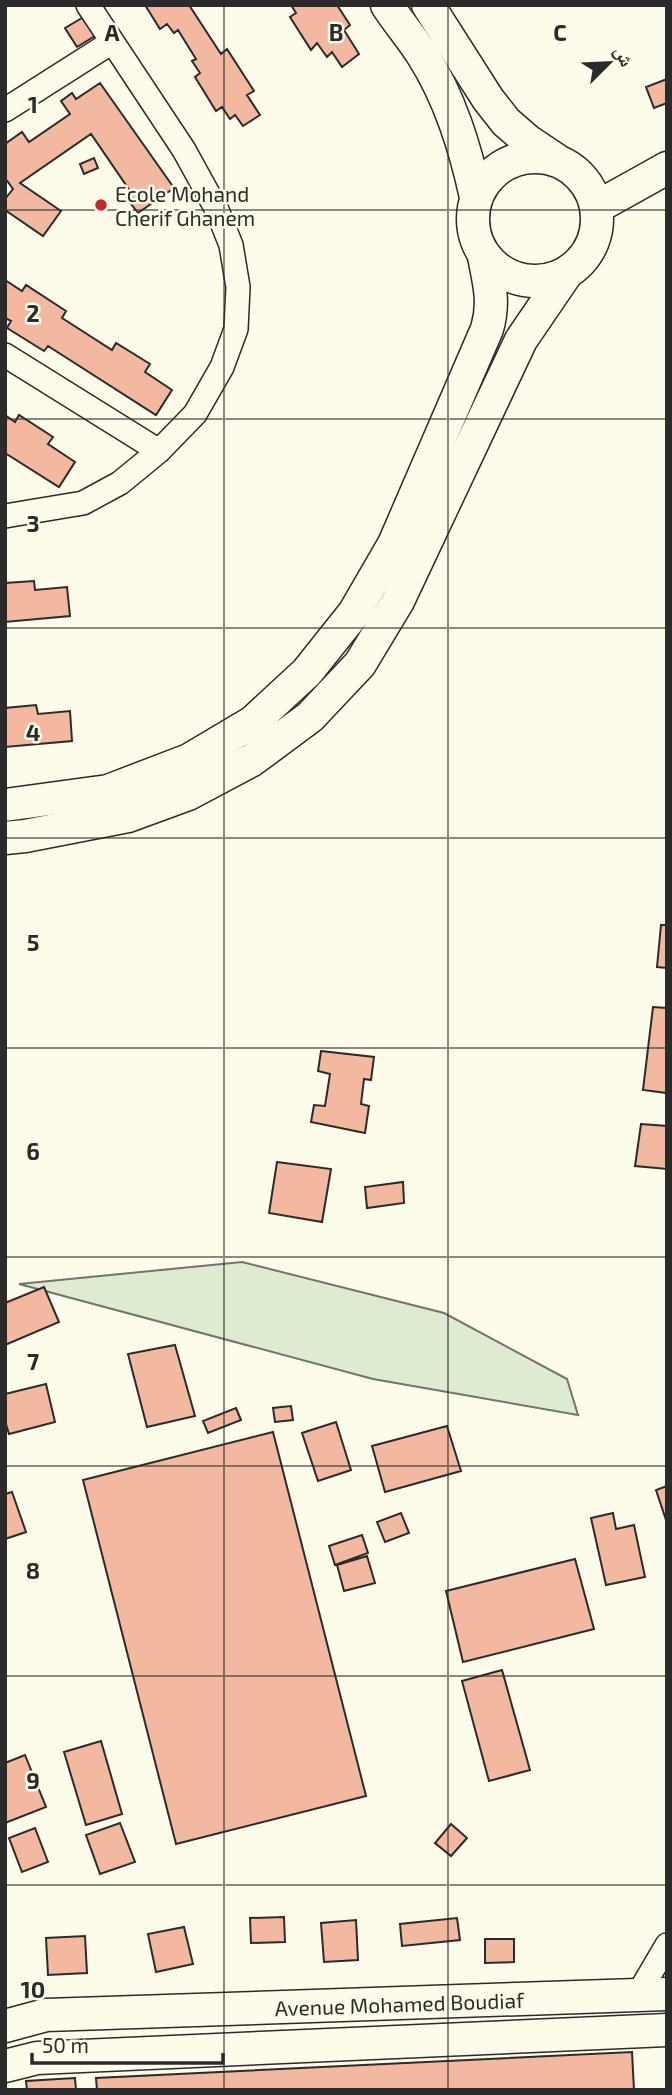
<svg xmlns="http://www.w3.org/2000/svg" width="672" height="2095" viewBox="0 0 672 2095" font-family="'Exo 2','Noto Naskh Arabic',sans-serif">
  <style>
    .green { fill: #deebd1; stroke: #74746e; stroke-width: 2 }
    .building { fill: #f2b8a0; stroke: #2b2b2b; stroke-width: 2 }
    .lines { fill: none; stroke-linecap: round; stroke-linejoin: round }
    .street-casing { stroke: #2b2b2b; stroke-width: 26 }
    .secondary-casing { stroke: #2b2b2b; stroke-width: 35 }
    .street { stroke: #fdfbea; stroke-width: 23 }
    .secondary { stroke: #fdfbea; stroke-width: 32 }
    .grid { fill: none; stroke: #2b2b2b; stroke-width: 2; stroke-opacity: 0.55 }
    .poi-dot { fill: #c62828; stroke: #fdfbea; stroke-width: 2.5 }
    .labels { text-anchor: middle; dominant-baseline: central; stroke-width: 5; stroke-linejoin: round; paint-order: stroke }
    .poi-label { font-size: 21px; fill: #2b2b2b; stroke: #fdfbea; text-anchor: start }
    .street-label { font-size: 21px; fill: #2b2b2b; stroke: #fdfbea }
    .grid-label { font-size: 23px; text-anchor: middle; font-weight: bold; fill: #2b2b2b; stroke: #fdfbea; stroke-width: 5; stroke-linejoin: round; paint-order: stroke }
  </style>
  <rect width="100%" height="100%" fill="#fdfbea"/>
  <path class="green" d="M242,1262L444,1313L567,1379L578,1415L373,1379L19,1284Z"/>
  <path class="building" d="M145,5H189L221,54L227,49L254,91L247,95L260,115L243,126L235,115L230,119L222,107L216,111L195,77L200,73L192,61L196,59L178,30L174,33L167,24L160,29Z
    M291,5H337L350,25L344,30L359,54L342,67L332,52L327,57L317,43L311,50L290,17L296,13Z
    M87,15L98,34L77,47L65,28Z
    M667,79V103L654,108L646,87Z
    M100,83L174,188L138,213L125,196L130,191L91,134L20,183L61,211L43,236L5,210V199L13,189L5,178V144L22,132L29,142L70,114L61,101L72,93L76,99Z
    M94,158L98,168L84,174L80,164Z
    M5,280L22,291L26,285L66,311L62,318L112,350L116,343L150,364L145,372L172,390L156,415L48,346L44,351L7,328L11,321L5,318Z
    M5,415L15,422L19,415L53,437L48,444L75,462L59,487L5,453Z
    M34,581L35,590L67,587L70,616L5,622V583Z
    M36,705L38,714L70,711L72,741L5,747V708Z
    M661,925H667V968L657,967Z
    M653,1007L667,1008V1093L643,1090Z
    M321,1051L374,1057L371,1080L364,1079L361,1104L369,1106L365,1133L311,1122L314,1105L325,1106L330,1074L318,1071Z
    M641,1124L667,1126V1169L635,1166Z
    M277,1162L331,1169L322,1222L269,1213Z
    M403,1182L404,1203L367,1208L365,1187Z
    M44,1287L59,1322L5,1345V1303Z
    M175,1345L195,1416L147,1427L128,1354Z
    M46,1384L55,1422L9,1434L5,1421V1394Z
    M291,1406L293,1420L275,1422L273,1408Z
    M236,1408L241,1420L208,1433L203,1421Z
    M336,1422L351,1470L318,1481L302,1433Z
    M447,1426L461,1471L385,1492L372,1446Z
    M273,1432L366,1796L176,1844L83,1480Z
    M667,1486V1523L656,1490Z
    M12,1492L26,1532L5,1539V1494Z
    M401,1513L409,1533L385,1542L377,1522Z
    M613,1513L616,1529L634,1525L645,1577L606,1585L591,1518Z
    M362,1535L368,1553L335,1565L329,1546Z
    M367,1556L375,1583L344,1591L337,1565Z
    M575,1559L594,1629L463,1662L446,1591Z
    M502,1670L530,1770L489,1781L462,1681Z
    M101,1741L122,1814L86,1825L64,1752Z
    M25,1755L46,1807L5,1823V1763Z
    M120,1823L135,1862L100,1874L86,1835Z
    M451,1824L467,1838L451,1856L435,1843Z
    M35,1828L48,1862L22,1872L9,1838Z
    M284,1917L285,1942L251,1943L250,1918Z
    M457,1918L460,1940L402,1946L400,1924Z
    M356,1920L358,1960L324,1962L321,1923Z
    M184,1927L193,1964L156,1972L148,1934Z
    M85,1936L87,1973L48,1975L46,1938Z
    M485,1939H514V1962L485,1963Z
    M632,2052L634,2090H97L96,2078Z
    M75,2078L76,2090H27L26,2081Z"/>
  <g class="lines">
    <g class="street-casing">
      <path id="street" d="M5,110L112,42
        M5,355L159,451
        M5,516L83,503L120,483L159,451L195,414L222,367L236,329L238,287L231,245L217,210L184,150L88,5
        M637,1996L667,1945"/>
    </g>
    <g class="secondary-casing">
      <g id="secondary">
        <path d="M387,5C398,22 411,37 422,54C450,98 465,147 476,197"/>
        <path d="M428,5L488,99L506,122L528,141L555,159"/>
        <circle cx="535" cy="219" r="62"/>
        <path d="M597,207L667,168"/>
        <path d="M5,805L108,791L189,760L253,722L307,672L354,613L394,544L487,329C495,302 489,283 484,256"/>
        <path d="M5,838L25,836L128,816L188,794L252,760L310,717L360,664L398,601L521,340L566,274"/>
        <path id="s1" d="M5,2026L46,2015L667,1994"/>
        <path d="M5,2066L37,2058L667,2030"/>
      </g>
    </g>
    <use href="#street" class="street"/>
    <use href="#secondary" class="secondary"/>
  </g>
  <path class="grid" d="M224,5V2090M448,5V2090M5,210H667M5,419H667M5,628H667M5,838H667M5,1048H667M5,1257H667M5,1466H667M5,1676H667M5,1885H667"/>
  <circle class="poi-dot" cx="101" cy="205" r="7"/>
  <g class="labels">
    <g class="poi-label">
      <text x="115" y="193">Ecole Mohand<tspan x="115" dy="24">Cherif Ghanem</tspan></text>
    </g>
    <g class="street-label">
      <text stroke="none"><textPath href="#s1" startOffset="396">Avenue Mohamed Boudiaf</textPath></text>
    </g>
  </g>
  <g class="grid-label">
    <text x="112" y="41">A</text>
    <text x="336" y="41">B</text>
    <text x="560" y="41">C</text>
    <text x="33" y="113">1</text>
    <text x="33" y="322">2</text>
    <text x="33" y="532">3</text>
    <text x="33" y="741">4</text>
    <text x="33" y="951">5</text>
    <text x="33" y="1160">6</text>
    <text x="33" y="1370">7</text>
    <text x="33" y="1579">8</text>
    <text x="33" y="1789">9</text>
    <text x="33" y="1998">10</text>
  </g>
  <rect width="672" height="2095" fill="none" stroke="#2b2b2b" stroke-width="14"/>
  <g transform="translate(609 63) rotate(66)" stroke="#fdfbea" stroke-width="5" paint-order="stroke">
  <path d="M0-5L12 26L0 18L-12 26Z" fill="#2b2b2b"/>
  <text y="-10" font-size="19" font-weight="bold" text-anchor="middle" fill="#2b2b2b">ش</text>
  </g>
  <path d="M32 2053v10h191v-10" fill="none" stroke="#2b2b2b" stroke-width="3.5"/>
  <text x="42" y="2053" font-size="21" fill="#2b2b2b" stroke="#fdfbea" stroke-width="5" paint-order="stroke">50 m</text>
</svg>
